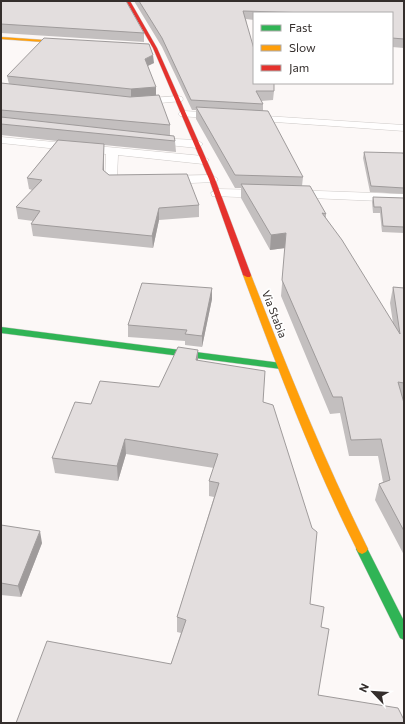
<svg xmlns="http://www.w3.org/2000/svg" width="405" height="724" viewBox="0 0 405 724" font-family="Commissioner,sans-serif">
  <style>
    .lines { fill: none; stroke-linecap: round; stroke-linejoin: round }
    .lane-casing { stroke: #cecac8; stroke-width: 1 }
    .fast-casing { stroke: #cecac8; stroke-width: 1 }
    .slow-casing { stroke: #cecac8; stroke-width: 1 }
    .jam-casing { stroke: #cecac8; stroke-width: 1 }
    .lane { fill: #fffefe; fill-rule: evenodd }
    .fast { fill: #30b455; fill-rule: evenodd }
    .slow { fill: #ff9f0a; fill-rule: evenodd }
    .jam { fill: #e5322d; fill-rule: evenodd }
    .wall { fill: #c3bfbf }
    .shaded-wall { fill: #9f9b9b }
    .building { fill: #e3dede; stroke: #9f9b9b }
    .labels { text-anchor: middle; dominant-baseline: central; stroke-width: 3.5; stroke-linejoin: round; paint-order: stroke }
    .street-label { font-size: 11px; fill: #342e2c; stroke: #fff }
  </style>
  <rect width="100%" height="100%" fill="#fcf8f7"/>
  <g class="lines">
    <g class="lane-casing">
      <path id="lane" d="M178,96L182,97L183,99L182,101L138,105L133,102L138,99Z
        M184,111L220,113L226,116L220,119L180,116L178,114L180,112Z
        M250,115L404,125V131L246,120L244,118Z
        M1,137L203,156L209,160L203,164L118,155L117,177H128L134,181C129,187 110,187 105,181L106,154L1,143Z
        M153,138L197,140L203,144L197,148L149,143L147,141L149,139Z
        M212,175L218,179L216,182L166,184L160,180L166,176Z
        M217,189L265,190L271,194L265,198L212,196L211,193Z
        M291,190L404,194V202L286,197L285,194L286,191Z"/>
    </g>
    <g class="fast-casing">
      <path id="fast" d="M1,327L281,363L286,366L281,369L1,333Z
        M362,544L366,546L404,621V640L400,638L356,549L358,546Z"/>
    </g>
    <g class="slow-casing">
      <path id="slow" d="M1,37L72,42L74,43L72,44L1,39Z
        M244,273H247L251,275C287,368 324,460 368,549L366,552L362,554L358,552C313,463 278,369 243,275Z"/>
    </g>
    <g class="jam-casing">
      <path id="jam" d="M126,1H130L157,48L215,179L251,275L250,277H247L243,275L209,179L153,48Z"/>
    </g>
    <use href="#lane" class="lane"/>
    <use href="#fast" class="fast"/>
    <use href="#slow" class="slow"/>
    <use href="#jam" class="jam"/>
  </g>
  <path class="wall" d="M1,1L144,33V42L1,33Z
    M134,1H404V48L392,47V13H254V20L246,19L254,83L274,91L273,100L261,101L263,104V111L303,177L302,186L326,214V218L393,323L390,303L393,287L404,288V399H403L404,403V555L375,500L379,484L383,482L378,456H349L340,413L330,414L281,296L285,248L270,250L241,198V188H235L196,119V110H192L162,47Z
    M154,63L148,66L156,95L170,125V136L175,141L176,152L104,145V171L109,175L199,205V217L159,220L153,248L33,236L31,224L33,221L18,219L16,207L32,190L29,189L27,178L57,141L1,135V83L9,84L7,76Z
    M364,152L404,156V194L370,192L363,158Z
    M373,197L404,198V233L382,232L380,213H373L372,202Z
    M212,288V299L202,347L185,345V341L128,337V325Z
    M198,350V361L263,402L310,604L321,627L318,695L404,720L171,664L181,633L177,632V617L214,497L209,496V481L214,468L126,454L118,481L55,473L52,458L91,404L159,387Z
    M1,525L42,543L21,597L1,595Z"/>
  <path class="shaded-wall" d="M153,55L154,63L145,67V59Z
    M156,87V96L131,98V89Z
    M104,144V181L103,170Z
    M159,208V220L153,248L152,236Z
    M286,233L285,248L270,250L271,235Z
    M212,288V299L202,347V336Z
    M198,350V364L196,360Z
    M125,439L126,454L118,481L117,466Z
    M40,531L42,543L21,597L18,586Z"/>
  <path class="building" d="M1,1H126L144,33L1,24Z
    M139,1H404V39L392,38V13H310L243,11L254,49V83H274V91H256L263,104L191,100L162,38Z
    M44,38L149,44L153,55L145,59L156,87L131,89L7,76Z
    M1,83L130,97L159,95L170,125L1,110Z
    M196,107L268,111L303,177L235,175Z
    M1,117L174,136L175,141L1,124Z
    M58,140L104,144L103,170L109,175L187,174L199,205L159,208L152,236L31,224L40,211L16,207L42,180L27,178Z
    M364,152L403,153L404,156V188L371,186Z
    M241,184L310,186L326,214L322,213L342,240L400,334L393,287L404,288V383L398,382L404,403V531L379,484L390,480L381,439L351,440L342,397H333L282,280L286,233L271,235Z
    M373,197L404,198V227L383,226L381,207H374Z
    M142,283L212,288L202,336L185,334L187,330L128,325Z
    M178,347L198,350L196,360L265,371L263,402L273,405L312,528L317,532L310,604L324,607L321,627L329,629L318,695L398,708L404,720V723H16L47,641L171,664L186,620L177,617L219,483L209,481L218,454L125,439L117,466L52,458L75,402L91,404L100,381L159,387Z
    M1,525L40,531L18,586L1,583Z"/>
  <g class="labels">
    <g class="street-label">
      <text transform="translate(275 314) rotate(69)">Via Stabia</text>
    </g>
  </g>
  <rect width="405" height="724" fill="none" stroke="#342e2c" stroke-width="4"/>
  <rect x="253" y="12" width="140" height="72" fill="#ffffff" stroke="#aeabab"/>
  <rect x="261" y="25" width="20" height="6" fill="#30b455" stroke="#aeabab"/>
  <text x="289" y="32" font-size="12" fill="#342e2c">Fast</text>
  <rect x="261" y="45" width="20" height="6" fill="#ff9f0a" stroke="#aeabab"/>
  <text x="289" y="52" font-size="12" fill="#342e2c">Slow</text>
  <rect x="261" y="65" width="20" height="6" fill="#e5322d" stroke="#aeabab"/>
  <text x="289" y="72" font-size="12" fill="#342e2c">Jam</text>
  <g transform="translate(373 692) rotate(295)" stroke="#ffffff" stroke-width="3" paint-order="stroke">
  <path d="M0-3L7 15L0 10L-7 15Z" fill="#342e2c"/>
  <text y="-6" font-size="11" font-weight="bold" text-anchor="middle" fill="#342e2c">N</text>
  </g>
</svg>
